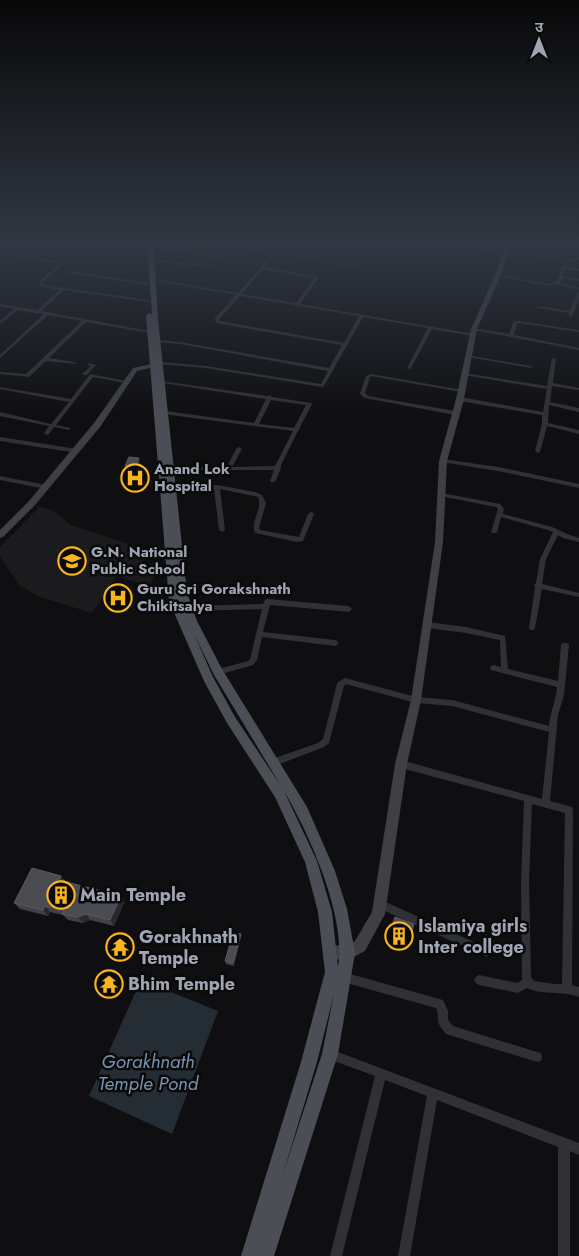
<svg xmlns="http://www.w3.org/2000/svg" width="579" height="1256" viewBox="0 0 579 1256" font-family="Jost,'Noto Sans Devanagari',sans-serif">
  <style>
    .built { fill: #1b1b1d }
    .water { fill: #252d34 }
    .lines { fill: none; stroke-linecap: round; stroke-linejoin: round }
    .street { fill: #303136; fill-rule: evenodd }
    .secondary { fill: #3e4046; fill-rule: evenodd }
    .primary { fill: #4c4e55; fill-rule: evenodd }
    .wall { fill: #3f4146 }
    .shaded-wall { fill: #28292c }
    .building { fill: #4a4c52; stroke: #575a61 }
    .labels { text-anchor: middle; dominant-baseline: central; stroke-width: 5; stroke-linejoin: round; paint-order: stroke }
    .poi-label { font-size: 15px; font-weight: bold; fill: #9fa5b2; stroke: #0a0a0b; text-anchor: start }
    .near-poi-label { font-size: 18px; font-weight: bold; fill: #9fa5b2; stroke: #0a0a0b; text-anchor: start }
    .near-water-label { font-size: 19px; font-style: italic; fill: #7492b0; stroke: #0a0a0b }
  </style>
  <rect width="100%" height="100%" fill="#0f0f11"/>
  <path class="built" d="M39,507L52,510L71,525L144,549L141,566L158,570L149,586L117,576L92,613L40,597L19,585L0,557V547Z"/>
  <path class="water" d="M141,980L218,1011L172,1134L89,1096Z"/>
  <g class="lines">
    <path class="street" d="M24,241H28L14,253L64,263L43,282L44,285L149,300L151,301L149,302L64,290L41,311L149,331L151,332V333L86,322L49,358L74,362L76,363V364L46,361L29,377L0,374V372L26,374L82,321L48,315L0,358V355L44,314L39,313L37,314L35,313L18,310L0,324V321L14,309L0,306V304L37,310L60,290L41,287L39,282L59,264L10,255V253Z
      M252,241H256L251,247L273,254L290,253L360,267L358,268L290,255L274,256L265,267L317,277L318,279L300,304L474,334L476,335L474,336L432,329L411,368L409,369L407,368L428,328L363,317L324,386L322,387L206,368L159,364V363L161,362L206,366L321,384L328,371L180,344L158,342L156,341L158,340L180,342L329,368L342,345L216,323L215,318L236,295L146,279L148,278L238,293L270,257L269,255L248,249L247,248ZM263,269L313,278L314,279L296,303L242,294ZM240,296L359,316L344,343L220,321L219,319Z
      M370,241H374L365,255H363L362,254Z
      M374,241H388L389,242L387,243Z
      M432,241H443L572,260L579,257V260L573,262Z
      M557,241L579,243V245L559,242Z
      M151,246L185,249L221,257L219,258L185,251L150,248L149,247Z
      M152,259L212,266L214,267L212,268L151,261L150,260Z
      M563,266L579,269V271L565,269L563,276L579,279V281L563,278L561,282L559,283L579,288V290L554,284L547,286L496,275L498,274L547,284L558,280L561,267Z
      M71,271L148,283L150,284L148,285L70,273V271Z
      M578,292H579V298L572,317L568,316L569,313L538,308L536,307L538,306L570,311Z
      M519,321L579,330V332L519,323L517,324L514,335L579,348V350L474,330L472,329L474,328L509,334L513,322Z
      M466,355L531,366L533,367L531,368L468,357L466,356Z
      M552,358L556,359L553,383L579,388V390L552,386L550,402L579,408V412L549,405L548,423L579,430V434L547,426L540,452L538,453L535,451L542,424V415L460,401L457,399L460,397L543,412L547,389L464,375L462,374L464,373L547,386Z
      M88,363L96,365L87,375H83V373L91,366L88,365Z
      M90,374L126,381L128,382L126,383L93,377L56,425L70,428V430L54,427L49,434L47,435L44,433L49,426L0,416V412L51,424L69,402L0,389V387L71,399Z
      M371,374L463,390V391L461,392L371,376L370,377L365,393L368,396L455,411L458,413L455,415L365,398L360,394L366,376Z
      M161,381L268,396L270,395L272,397L311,403L312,404L299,429L300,430L298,431L281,465V468L275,482H271L270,481L274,470H167V468L169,467H227L236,449L239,447L242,449L232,467L275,466L293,431L163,414V412L165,411L254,423L266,399L163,383H161ZM271,400L306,405L294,428L259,424Z
      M0,437L77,449L80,451L77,453L0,441Z
      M443,459L498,467L579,484V488L498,471L441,462V460Z
      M0,476L46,485L49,487L46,489L0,480Z
      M217,485L255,492L262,495L266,503L259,528L260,530L299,537L308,514L311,512L313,513L314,514L303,541L297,542L255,533C250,521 263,509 258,497L254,496L220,489L225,530L222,532L219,530L214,489L171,491L168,489L171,487Z
      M442,493L500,504L504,509L503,514L552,527L567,534L579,538V542L563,538L558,535L546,559L542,584L579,593V597L542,589L535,628L534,630H530L529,628L535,587L534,585L536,583L540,559L553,532L548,530L501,517L497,532L496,533H492L491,532L498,509L496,507L440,496V494Z
      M267,599L349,606L352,609L349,612L270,605L263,632L335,640L337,641L338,643L337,645L335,646L262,637L257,660L253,665L218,675L215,674L214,672L215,670L248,661L250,659L262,609L188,611L185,608L186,606L263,604L265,600Z
      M427,622L466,627L505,636L508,669L558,681L561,645L563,643H567L569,645L564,695L558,715L550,801L572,807L573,810L572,985L579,987V997C575,996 571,994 567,994C554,992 539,994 527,988L518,993L479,985L476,983L474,980L476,977L479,975L517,983L522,980L521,881L524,801L401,768L398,767L397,764L398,761L401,760L542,799L549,732L452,706L416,703L346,684L344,686L329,743L324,747L272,767L269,766L268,763L269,760L318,743L323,739L337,684L338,682L345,678L416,697L452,700L549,726C550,713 556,700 557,687L491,670L490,668L491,666L494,665L501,667L500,640L466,633L427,628L425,627L424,625L425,623ZM532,804L565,813L562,984H554L534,981L531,977L529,881Z
      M379,899L489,949L491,952L489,955L486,957L483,955L376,907L374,904L376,901Z
      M343,972L443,1000L448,1011V1020L453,1026L537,1052L541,1053L542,1057L541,1061L537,1062L446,1034C444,1031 440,1027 439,1024C437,1018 439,1013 436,1008L343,982L340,980L338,977L340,974Z
      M330,1049L579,1143V1155L570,1151V1256H558V1147L437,1100L410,1256H398L427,1096L385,1080L342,1256H330L375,1076L326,1058L325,1054L326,1050Z"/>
    <path class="secondary" d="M507,241H513L501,275L477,329L464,399L447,461L443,542L421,700L407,764L385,914L365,951L348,960L330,959L325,957L323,952L325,947L330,945L347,946L355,941L372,912L395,764L411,700L435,542L439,461L456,399L471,329L495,275Z
      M152,364L154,365V367L137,371L100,427L35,505L3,537L0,538V530L29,501L94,423L133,368Z"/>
    <path class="primary" d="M147,241H153L158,319L187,593L197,621L222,669L307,807L335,871L347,909L355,953L338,1054L274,1256H241L301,1062L325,972L318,912L305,862L275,797L227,723L204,681L169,601L146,315L149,313L152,314ZM194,634L214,675L281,786L235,717L213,677ZM284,791C309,833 347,918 338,967L332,912L317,861ZM334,994L322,1054L283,1174L317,1062Z"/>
  </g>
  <path class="wall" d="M129,457L142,472L138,482L128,481L125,466Z
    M61,876L65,882L121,896L124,903L114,926L90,920L83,923L68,920L63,915L50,912L48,916L20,909L14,903Z
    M395,917L408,946L406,950L386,944Z
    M241,934V937L234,966L226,964L225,961Z
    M117,975L119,977L110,995L100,991L98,989Z"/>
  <path class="shaded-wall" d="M139,458L142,472L138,482L135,467Z
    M61,876L66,882L59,880Z
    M121,896L124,903L114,926L110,920Z
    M45,906L50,912L48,916L43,910Z
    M86,914L90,920L83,923L78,917Z
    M241,934V937L234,966L233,963Z
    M117,975L119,977L110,995L108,993Z"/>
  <path class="building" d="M129,457L139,458L135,467L125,466Z
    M32,868L61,876L59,880L121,896L110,920L86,914L78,917L62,914L64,910L45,906L43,910L14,903Z
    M395,917L414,924L408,946L388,940Z
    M233,933L241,934L233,963L225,961Z
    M106,970L117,975L108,993L98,989Z"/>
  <linearGradient id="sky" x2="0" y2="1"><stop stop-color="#080809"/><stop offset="0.58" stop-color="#313743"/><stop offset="1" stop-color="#313743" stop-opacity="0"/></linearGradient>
  <rect width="579" height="417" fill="url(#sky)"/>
  <defs>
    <g id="hospital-ring" transform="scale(1.4375)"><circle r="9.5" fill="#0a0a0b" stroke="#f9b41e" stroke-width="1.5"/><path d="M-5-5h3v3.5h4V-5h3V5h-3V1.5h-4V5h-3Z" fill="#f9b41e"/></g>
    <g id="school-ring" transform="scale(1.4375)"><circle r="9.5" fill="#0a0a0b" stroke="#f9b41e" stroke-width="1.5"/><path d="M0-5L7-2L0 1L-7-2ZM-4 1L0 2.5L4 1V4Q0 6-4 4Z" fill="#f9b41e"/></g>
    <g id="building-ring" transform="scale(1.4375)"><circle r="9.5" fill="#0a0a0b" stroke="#f9b41e" stroke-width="1.5"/><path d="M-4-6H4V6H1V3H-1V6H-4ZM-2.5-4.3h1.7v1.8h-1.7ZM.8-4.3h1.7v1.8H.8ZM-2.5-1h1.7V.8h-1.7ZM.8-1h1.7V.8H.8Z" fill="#f9b41e"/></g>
    <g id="temple-ring" transform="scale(1.4375)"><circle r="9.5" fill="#0a0a0b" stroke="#f9b41e" stroke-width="1.5"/><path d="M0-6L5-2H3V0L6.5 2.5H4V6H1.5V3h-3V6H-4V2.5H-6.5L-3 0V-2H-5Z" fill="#f9b41e"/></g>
  </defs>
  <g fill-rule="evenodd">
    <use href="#hospital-ring" x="135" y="478"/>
    <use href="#school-ring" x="72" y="561"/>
    <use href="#hospital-ring" x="118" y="598"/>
    <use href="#building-ring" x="61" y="895"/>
    <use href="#building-ring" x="399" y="936"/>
    <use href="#temple-ring" x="120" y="947"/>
    <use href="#temple-ring" x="109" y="984"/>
  </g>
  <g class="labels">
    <g class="poi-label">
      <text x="154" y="469">Anand Lok<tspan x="154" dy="17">Hospital</tspan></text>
      <text x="91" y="552">G.N. National<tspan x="91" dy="17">Public School</tspan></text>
      <text x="137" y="589">Guru Sri Gorakshnath<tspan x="137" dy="17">Chikitsalya</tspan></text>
    </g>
    <g class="near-poi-label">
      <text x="80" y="895">Main Temple</text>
      <text x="418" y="926">Islamiya girls<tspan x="418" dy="21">Inter college</tspan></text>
      <text x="139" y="937">Gorakhnath<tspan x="139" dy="21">Temple</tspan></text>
      <text x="128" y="984">Bhim Temple</text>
    </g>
    <g class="near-water-label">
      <text x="148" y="1061">Gorakhnath<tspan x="148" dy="22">Temple Pond</tspan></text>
    </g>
  </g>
  <g transform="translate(539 40)" stroke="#0a0a0b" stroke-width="4" paint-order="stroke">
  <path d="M0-4L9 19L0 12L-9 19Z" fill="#9fa5b2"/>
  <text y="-8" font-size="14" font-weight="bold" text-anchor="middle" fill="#9fa5b2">उ</text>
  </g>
</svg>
